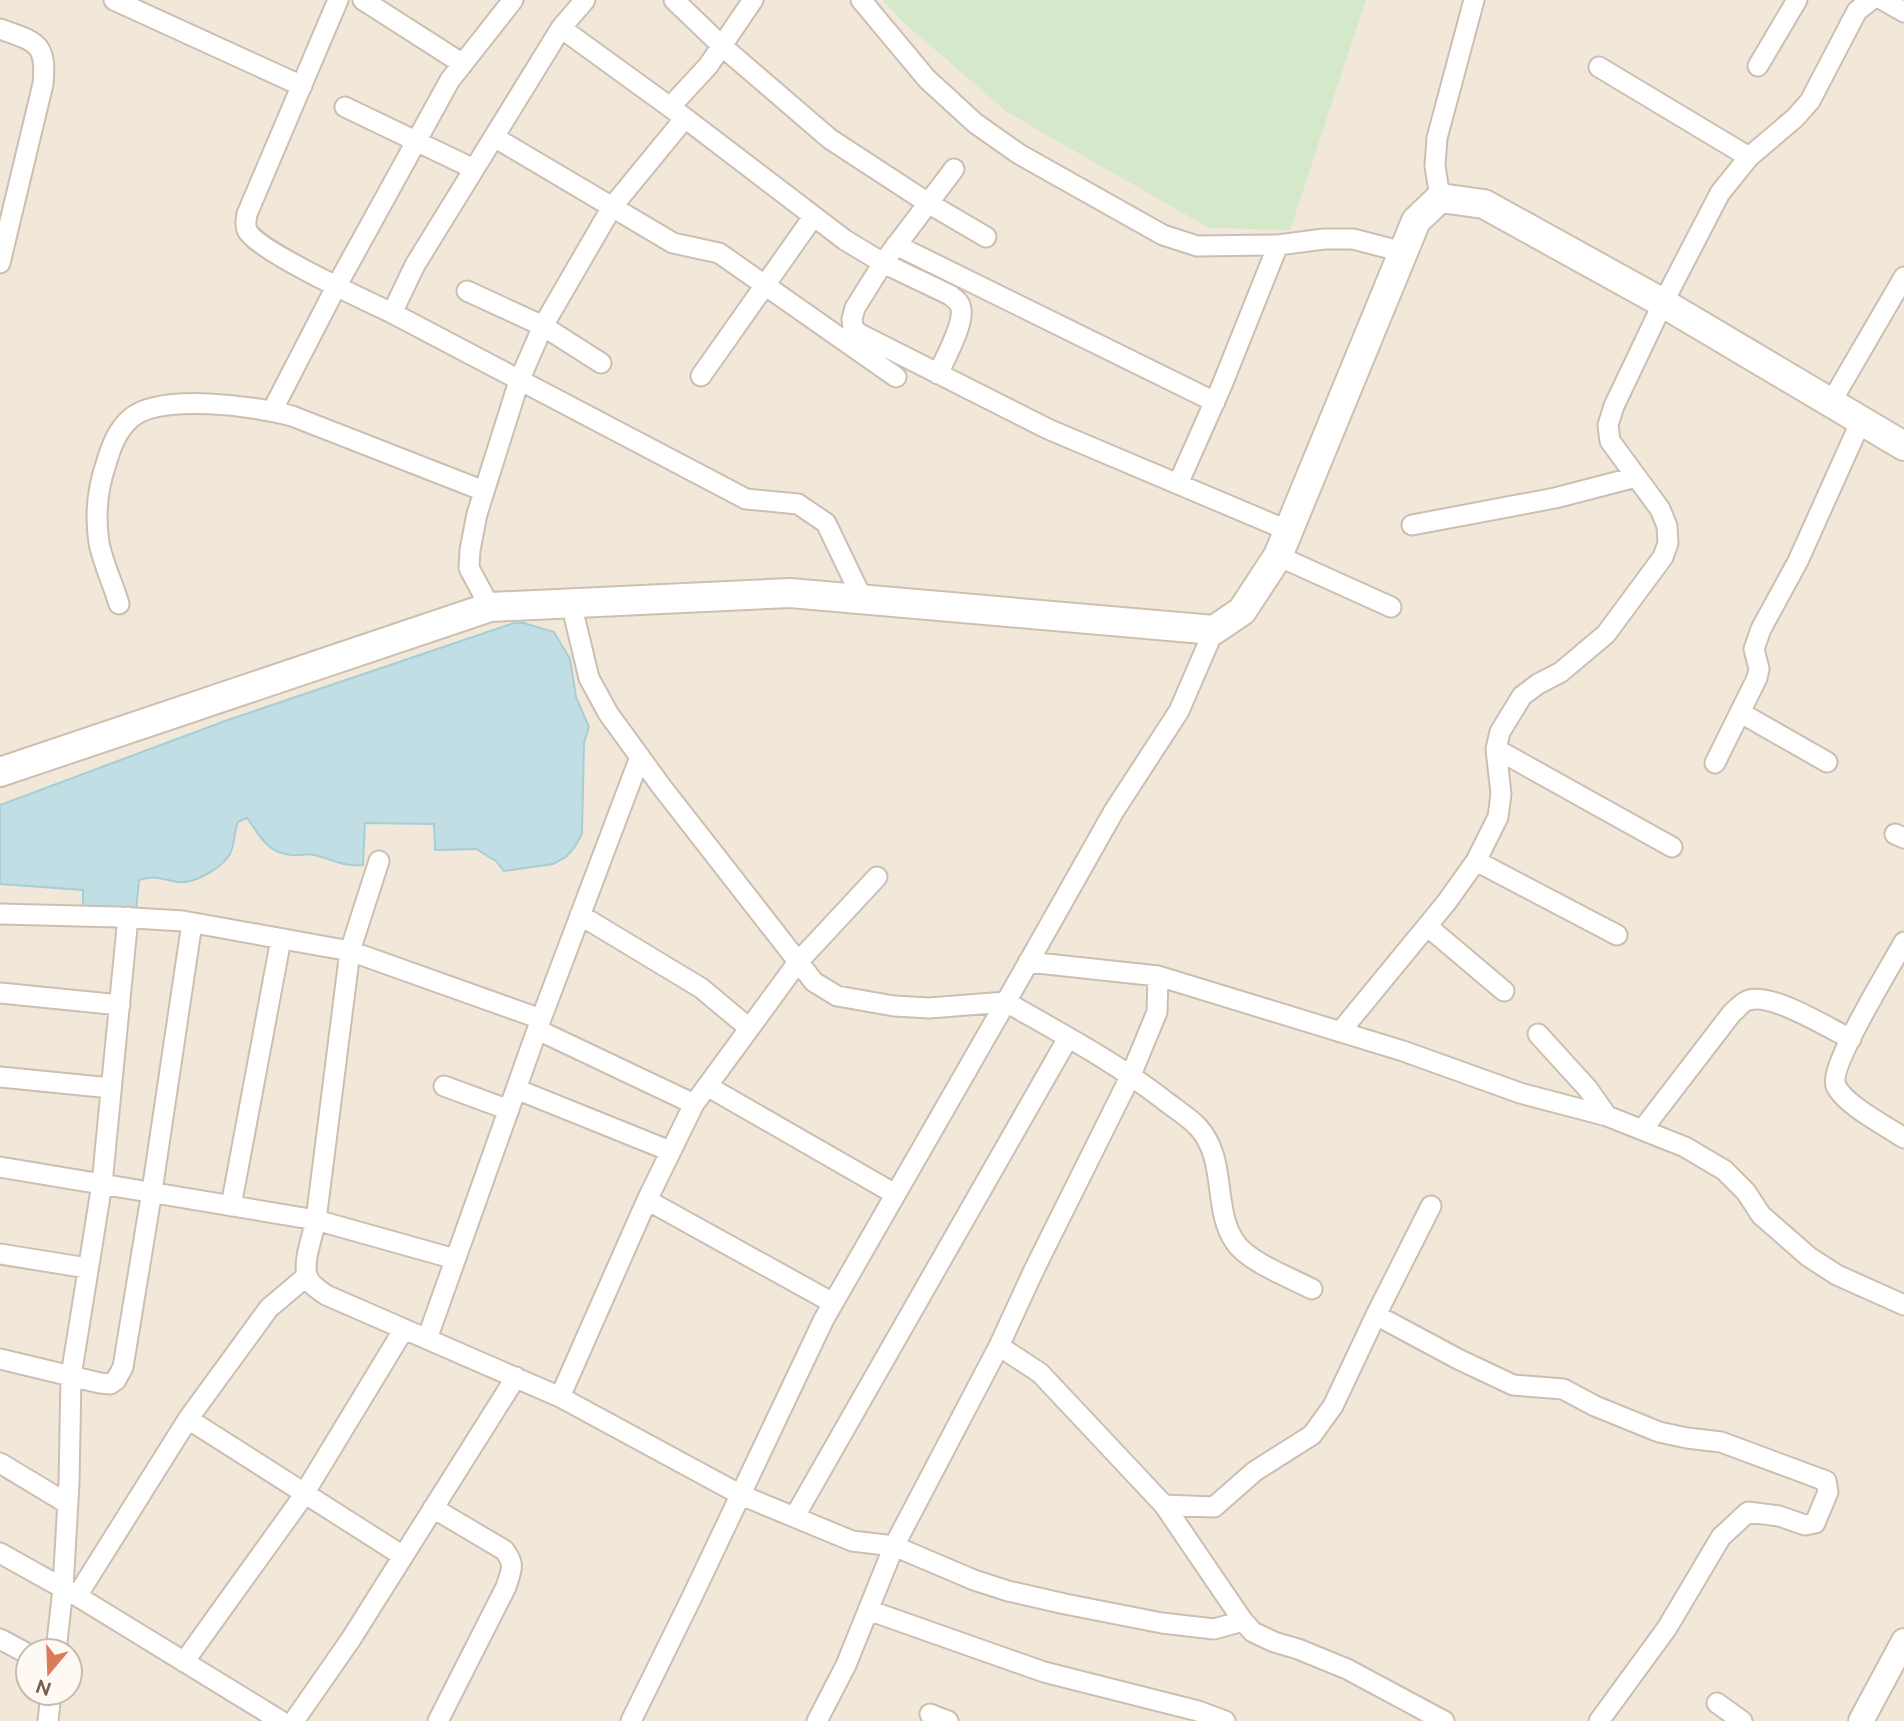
<svg xmlns="http://www.w3.org/2000/svg" width="1904" height="1721" viewBox="0 0 1904 1721" font-family="Raleway,sans-serif">
  <style>
    .residential { fill: #f2e8da; fill-rule: evenodd }
    .green { fill: #d5e8ca }
    .water { fill: #c0dee4; stroke: #a7cdd5; stroke-width: 2 }
    .lines { fill: none; stroke-linecap: round; stroke-linejoin: round }
    .minor-casing { stroke: #cdbeb1; stroke-width: 23 }
    .tertiary-casing { stroke: #cdbeb1; stroke-width: 28 }
    .secondary-casing { stroke: #cfbfaf; stroke-width: 32 }
    .minor { stroke: #fff; stroke-width: 19 }
    .tertiary { stroke: #fff; stroke-width: 24 }
    .secondary { stroke: #fff; stroke-width: 28 }
  </style>
  <rect width="100%" height="100%" fill="#fbf5eb"/>
  <path class="residential" d="M0,0H1904V1721H0ZM28,1651H70V1693H28Z"/>
  <path class="green" d="M883,0H1366L1290,230L1209,228L1007,112L903,22Z"/>
  <path class="water" d="M514,623H524L554,632L570,659L576,697L589,727L584,743L582,834L574,848L566,857L553,864L504,871L496,861L476,849L435,850L434,824L365,823L363,865C342,867 333,859 314,855C307,853 300,856 292,855C267,854 260,835 247,818L238,822C234,832 235,844 230,854C222,868 194,884 178,882C162,880 155,874 139,880L136,911L83,910V890L0,884V805L225,721Z"/>
  <g class="lines">
    <g class="minor-casing">
      <path id="minor" d="M114,0L302,86
        M338,0L247,214C246,219 245,225 247,230C254,249 369,302 392,313L746,499L798,504L826,523L863,600
        M363,0L463,64
        M674,0L723,47L830,139L928,203L986,237
        M861,0L927,79L975,123L1019,154L1163,235L1197,246L1278,245L1324,239H1353L1403,252
        M1883,0L1904,12
        M561,28L685,118L845,240L883,263L950,295C955,299 960,302 961,309C964,325 945,358 938,374
        M0,29C36,42 47,42 43,84L0,263
        M1758,66L1797,0
        M1599,67L1749,157
        M345,107L474,169
        M670,107L708,66L753,0
        M494,137L673,243L719,253L896,377
        M954,169L883,263L855,308L852,319L853,327L858,333L1048,429L1289,531
        M1440,198L1435,166L1437,138L1474,0
        M896,245L1215,402
        M467,291L543,326L601,363
        M392,313L415,265L561,28L585,0
        M701,376L813,217
        M1830,404L1904,277
        M272,411L336,287L450,80L513,0
        M1178,484L1222,385L1278,245
        M1412,525L1555,498L1636,477
        M1278,556L1391,607
        M571,603L589,678L608,713L661,786L814,982L837,996L894,1006L929,1008L1006,1002L1114,811L1179,711L1214,630
        M119,604C113,584 103,563 99,543C95,516 97,490 106,464C111,447 117,430 131,418C161,393 256,406 292,416L484,491
        M490,607L469,568L470,550L477,514L519,381L543,326L612,207L685,118
        M1741,713L1827,762
        M1496,749L1672,847
        M1715,763L1757,678L1759,669L1754,649L1761,629L1798,561L1861,421
        M1895,834L1904,838
        M379,861L350,951L316,1220C313,1236 303,1259 307,1275C309,1284 319,1290 326,1295L560,1397L741,1495L852,1541L894,1546L999,1346L1040,1373L1164,1505L1243,1621L1253,1632L1274,1642L1298,1649L1347,1669L1444,1721
        M1476,861L1617,935
        M0,914L117,917L183,921L350,951L541,1019
        M580,915L701,988L749,1028
        M1427,926L1504,991
        M1904,942C1892,964 1828,1067 1836,1086C1845,1105 1886,1126 1904,1138
        M1028,962L1158,976L1403,1051L1520,1093L1607,1116L1685,1147L1724,1170L1746,1192L1761,1215L1809,1257L1837,1275L1904,1305
        M0,993L120,1005
        M538,1030L694,1104
        M1340,1032L1446,903L1476,861L1498,817L1501,794L1496,749L1500,732L1522,696L1538,684L1561,672L1606,634L1663,557L1668,543L1667,526L1660,509L1610,441L1608,425L1614,406L1663,303L1720,193L1749,157L1795,118L1810,101L1857,11L1871,0
        M1538,1034L1588,1089L1607,1116
        M0,1077L111,1088
        M444,1086L509,1110
        M707,1086L895,1194
        M516,1089L670,1151
        M1642,1130L1732,1013C1737,1009 1743,1001 1749,1000C1773,993 1828,1028 1851,1039
        M0,1167L316,1220L455,1259
        M647,1200L833,1303
        M231,1206L281,939
        M0,1254L87,1268
        M1376,1315L1431,1206
        M427,1339L541,1019L640,757
        M999,1346L1034,1270L1131,1075L1157,1012L1158,976
        M0,1359L100,1383L110,1384L116,1380L123,1367L152,1191L192,923
        M560,1397L647,1200L694,1104L798,962L877,877
        M188,1419L403,1556
        M0,1463L68,1504
        M1164,1505L1214,1507L1255,1471L1312,1435L1333,1406L1376,1315L1458,1359L1513,1385L1563,1389L1595,1406L1659,1432L1687,1438L1721,1442L1826,1481L1828,1492L1815,1523L1805,1525L1779,1516L1748,1512L1721,1537L1667,1628L1599,1721
        M433,1508L504,1550C516,1565 511,1570 506,1587L438,1721
        M795,1516L1068,1038
        M0,1553L77,1596L281,1721
        M77,1596L188,1419L269,1308L307,1276
        M868,1610L1044,1672L1198,1711L1225,1721
        M0,1639L28,1654
        M56,1651L63,1588L69,1483L71,1376L102,1184L128,917
        M184,1662L299,1502L404,1329
        M1717,1703L1742,1721
        M930,1714L948,1721
        M48,1721L51,1693
        M294,1721L351,1639L516,1377
        M631,1721L692,1597L824,1319L1006,1002C1060,1033 1115,1062 1164,1100C1175,1109 1189,1117 1198,1127C1228,1160 1212,1209 1235,1242C1248,1262 1291,1278 1312,1289
        M817,1721L846,1665L894,1546L974,1580L1008,1591L1065,1604L1162,1623L1214,1629L1243,1621"/>
    </g>
    <g class="tertiary-casing">
      <path id="tertiary" d="M1861,1721L1904,1641"/>
    </g>
    <g class="secondary-casing">
      <path id="secondary" d="M0,772L490,607L790,593L1214,630L1242,611L1278,556L1416,221L1440,198L1484,204L1663,303L1904,446"/>
    </g>
    <use href="#minor" class="minor"/>
    <use href="#tertiary" class="tertiary"/>
    <use href="#secondary" class="secondary"/>
  </g>
  <g transform="translate(49 1672) rotate(199)"><circle r="33" fill="#fef9f2" stroke="#c7bbb1" stroke-width="2"/>
  <path d="M0-5L12 26L0 18L-12 26Z" fill="#db7b5b"/>
  <text y="-10" font-size="19" font-weight="bold" text-anchor="middle" fill="#755e4f">N</text>
  </g>
</svg>
